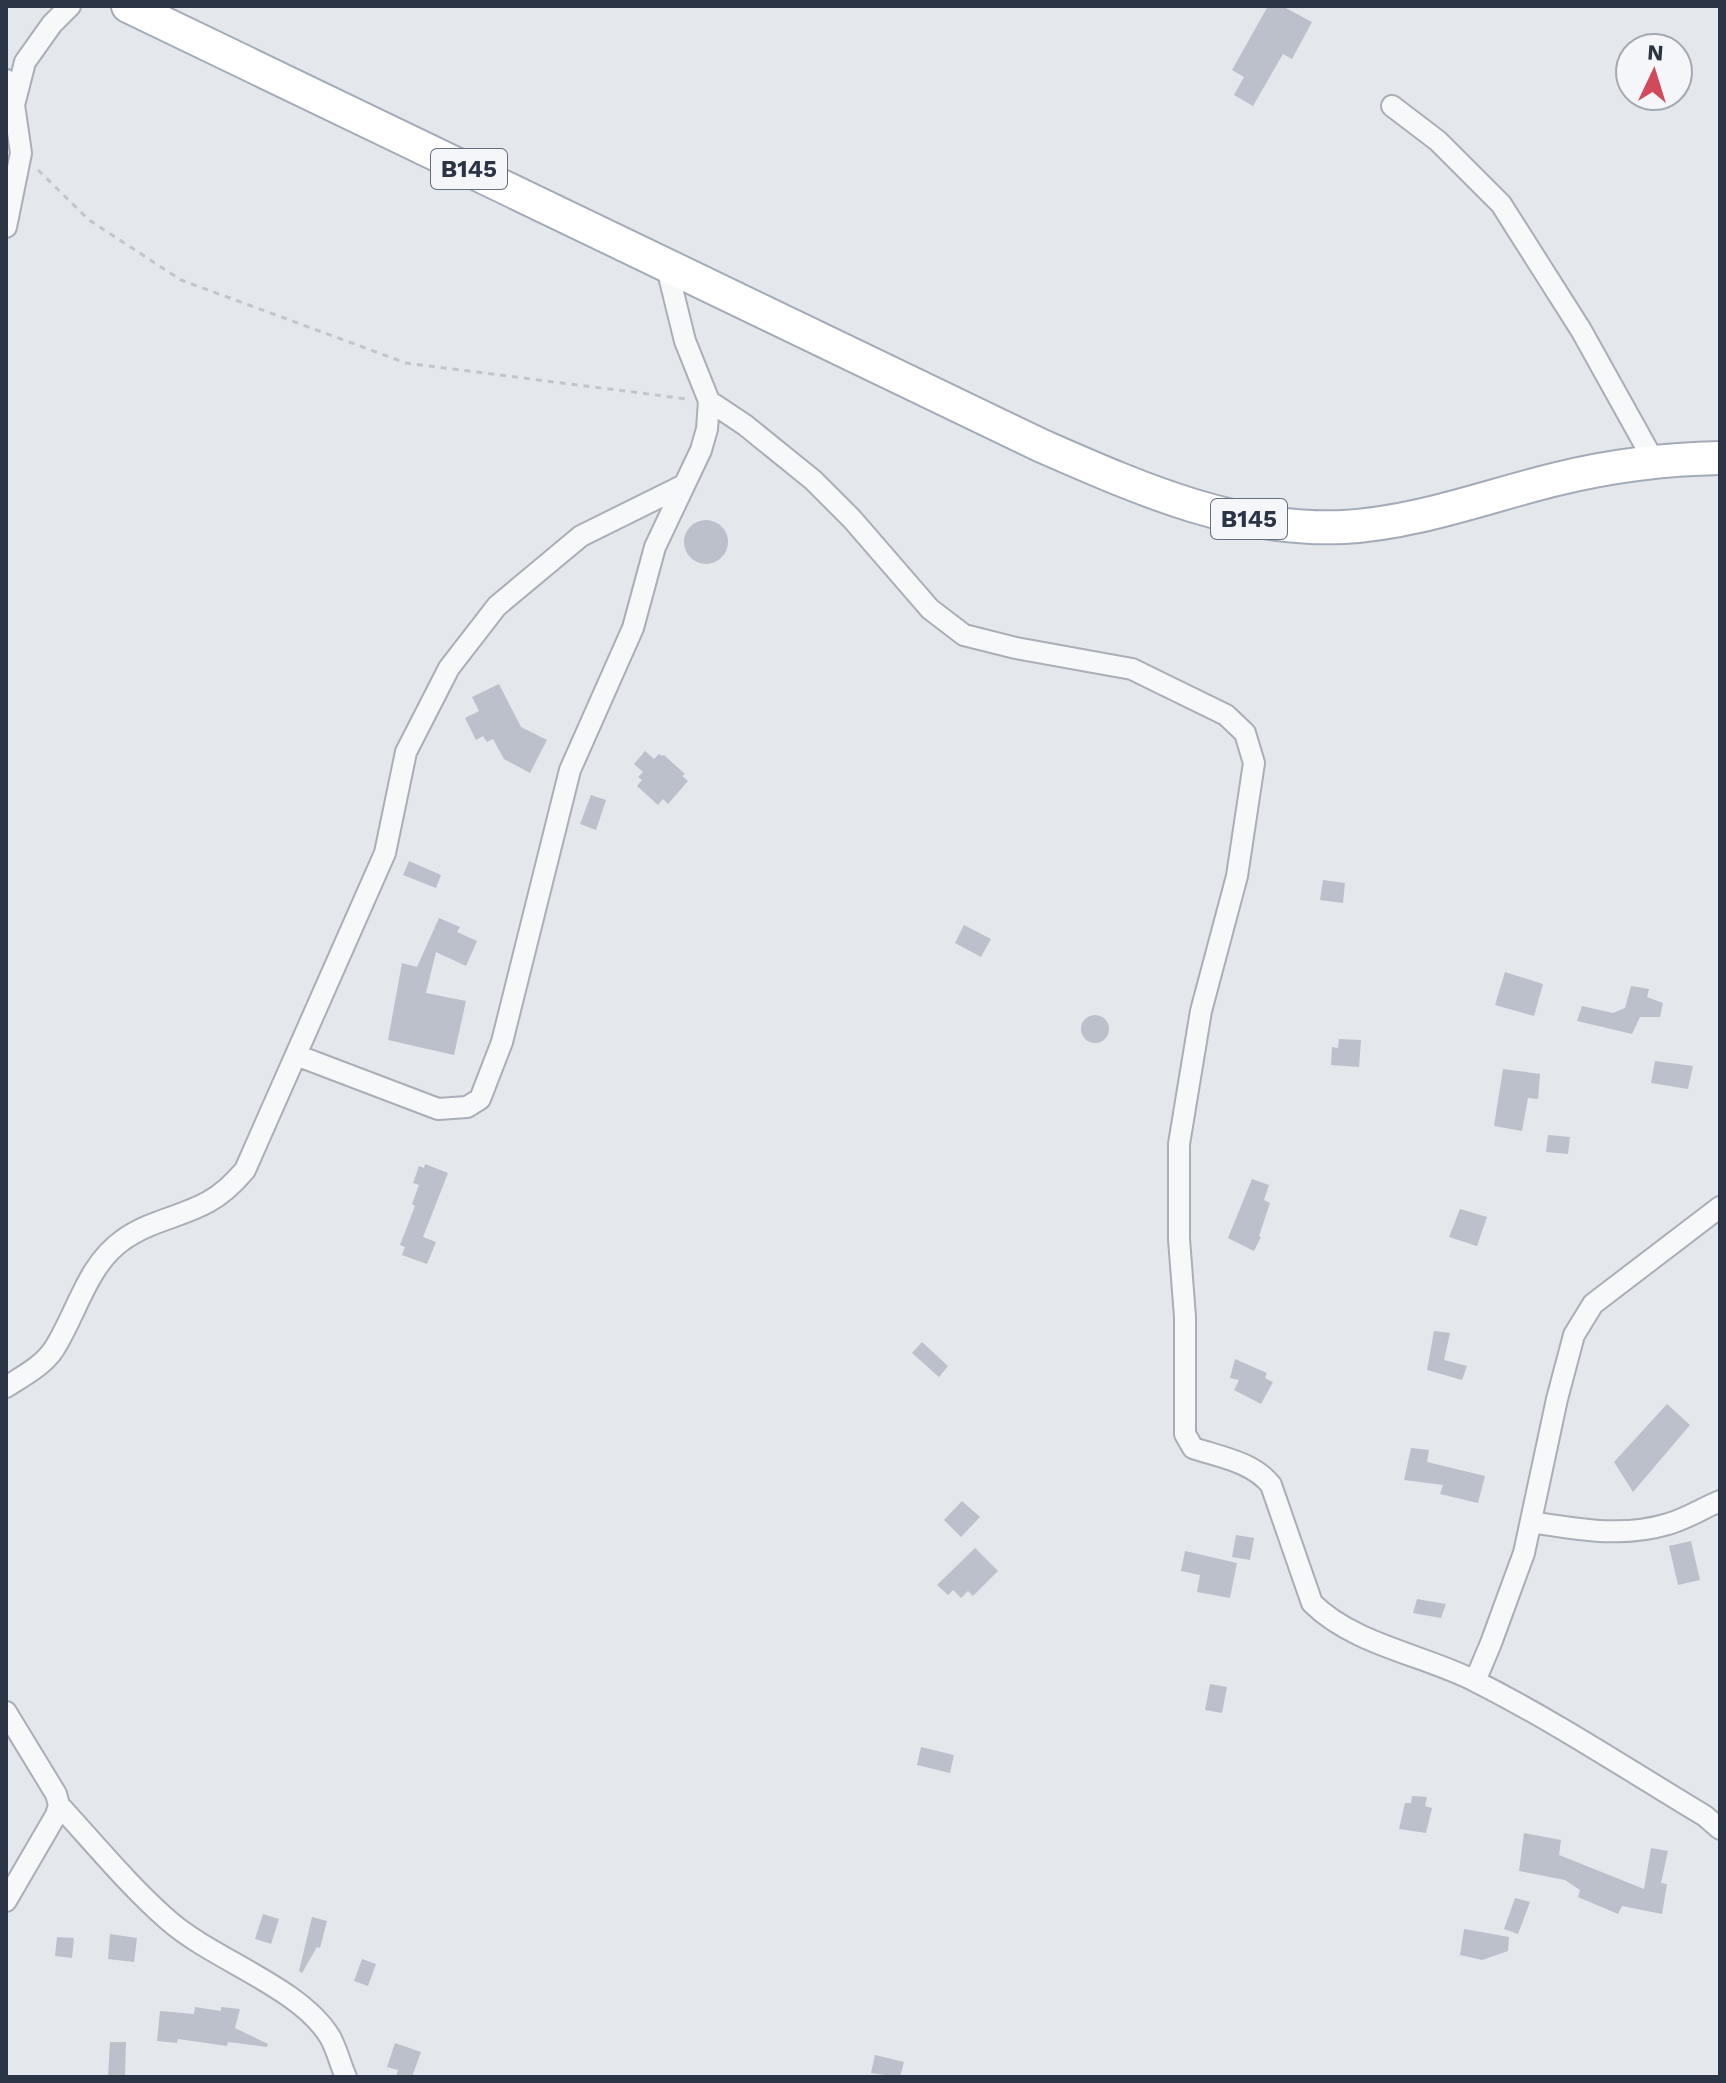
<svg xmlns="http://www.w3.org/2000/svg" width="1726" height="2083" viewBox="0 0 1726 2083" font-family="'Work Sans',sans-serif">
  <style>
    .building { fill: #bbc0ca }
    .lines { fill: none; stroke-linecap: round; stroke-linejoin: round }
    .street-casing { stroke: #a9aeb7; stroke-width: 24 }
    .primary-casing { stroke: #a3abb8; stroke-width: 36 }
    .path { stroke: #c2c5cb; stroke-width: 3; stroke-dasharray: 6 6; stroke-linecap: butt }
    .street { stroke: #f7f8fa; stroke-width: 20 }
    .primary { stroke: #fff; stroke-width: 32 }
    .labels { text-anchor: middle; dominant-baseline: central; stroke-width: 8; stroke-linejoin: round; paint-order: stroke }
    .shield { fill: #f4f6f9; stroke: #676e7b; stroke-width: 2 }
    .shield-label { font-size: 24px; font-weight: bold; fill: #2b3445 }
  </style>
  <rect width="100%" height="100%" fill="#e4e7ec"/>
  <path class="building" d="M1268,6H1282L1312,22L1292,59L1283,54L1253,106L1234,95L1244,77L1232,70Z
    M684 542a22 22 0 1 1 44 0a22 22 0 1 1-44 0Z
    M499,684L521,727L547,740L530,773L504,759L493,739L487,742L483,736L476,740L465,718L479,711L472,697Z
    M645,751L654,759L659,754L662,756L664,755L685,774L682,776L688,781L668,804L663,799L658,805L637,786L642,780L638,777L643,772L634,764Z
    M591,795L606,800L596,830L580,824Z
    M409,861L441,875L436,888L403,875Z
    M1323,880L1345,883L1343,903L1320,900Z
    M439,918L460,927L457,932L477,941L466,966L436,952L426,993L466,1001L454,1055L388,1040L402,963L417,967Z
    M964,925L991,939L981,957L955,943Z
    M1505,972L1543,984L1534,1016L1495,1005Z
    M1631,986L1649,989L1647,997L1663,1003L1660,1017H1640L1632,1034L1577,1021L1582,1006L1613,1013L1625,1008Z
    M1081 1029a14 14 0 1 1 28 0a14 14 0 1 1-28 0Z
    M1339,1039L1361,1040L1359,1067L1331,1065L1332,1047L1338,1048Z
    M1655,1061L1693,1066L1688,1089L1651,1083Z
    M1503,1069L1540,1074L1538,1099L1528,1098L1522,1131L1494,1126Z
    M1548,1135L1570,1137L1568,1154L1546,1152Z
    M425,1164L448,1173L423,1237L436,1242L427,1264L402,1255L405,1247L400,1245L415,1206L412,1204L419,1185L413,1183L419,1166L424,1168Z
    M1252,1179L1269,1185L1264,1200L1270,1203L1259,1236L1261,1237L1254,1251L1228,1238Z
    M1460,1209L1487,1217L1477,1246L1449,1237Z
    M1434,1331L1450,1333L1444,1360L1467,1366L1462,1380L1427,1370Z
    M922,1342L948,1366L939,1377L912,1353Z
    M1235,1359L1267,1373L1265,1378L1273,1382L1261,1404L1234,1390L1239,1380L1230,1378Z
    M1667,1404L1690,1425L1633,1492L1614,1462Z
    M1411,1448L1429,1450L1427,1462L1485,1476L1478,1503L1440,1494L1443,1485L1404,1480Z
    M962,1501L980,1517L961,1537L944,1520Z
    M1236,1535L1254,1538L1250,1560L1232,1557Z
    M1691,1541L1700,1580L1678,1585L1669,1546Z
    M975,1548L998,1571L973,1596L968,1591L961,1598L953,1590L948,1595L937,1585Z
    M1185,1551L1237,1563L1230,1598L1197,1592L1200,1575L1181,1571Z
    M1417,1599L1446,1604L1441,1618L1413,1613Z
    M1210,1684L1227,1687L1222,1713L1205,1710Z
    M921,1747L954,1755L950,1773L917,1765Z
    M1412,1796L1427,1797L1425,1806L1432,1808L1426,1833L1399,1829L1405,1803H1411Z
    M1524,1833L1561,1840L1559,1855L1644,1889L1651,1848L1668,1851L1661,1883L1667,1884L1662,1914L1622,1906L1618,1914L1578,1897L1580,1890L1565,1880L1519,1871Z
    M1515,1898L1530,1902L1518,1934L1504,1929Z
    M263,1914L279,1919L271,1944L255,1939Z
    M312,1917L327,1921L320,1948L317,1947L302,1973L299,1971Z
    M1464,1929L1509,1937L1508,1951L1482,1960L1460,1955Z
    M110,1934L137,1938L134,1962L108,1959Z
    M57,1937L74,1938L72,1958L55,1956Z
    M362,1959L376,1964L368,1986L354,1981Z
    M195,2007L221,2011V2007L240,2009L235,2028L268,2044L267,2047L228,2042L227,2046L178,2039L177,2043L157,2041L160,2011L194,2014Z
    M110,2042H126L125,2077H108Z
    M395,2043L421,2052L412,2077H396L398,2070L387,2067Z
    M875,2055L904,2062L900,2077L871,2073Z"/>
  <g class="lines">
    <g class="street-casing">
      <path id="street" d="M6,80L14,105L21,153L6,227
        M14,105L25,62L52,24L70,6
        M1392,106L1438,141L1501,204L1581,330L1655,463
        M709,401L745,425L813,480L852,519L930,609L964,635L1016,648L1132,669L1226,715L1245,733L1254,763L1237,876L1201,1011L1179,1144V1239L1185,1317V1434L1193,1448C1220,1457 1253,1462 1271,1485L1312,1603C1354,1645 1425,1655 1477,1682C1556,1722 1630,1771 1705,1816L1720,1829
        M296,1055L438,1109L467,1107L480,1099L502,1042L570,770L633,628L655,547L701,450L707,429L709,401L685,341L666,264
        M6,1387C23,1376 43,1366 54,1349C77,1313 87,1265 123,1240C149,1221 181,1217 208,1202C223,1194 234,1183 245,1170L385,853L406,752L449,668L497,606L581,536L684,485
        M1531,1522C1577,1529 1622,1538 1668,1524C1686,1519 1703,1508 1720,1501
        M1475,1681L1491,1643L1524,1553L1557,1399L1574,1335L1593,1304L1720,1207
        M6,1712L56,1794L59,1805L56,1815L6,1901
        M59,1805C93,1842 130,1887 168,1920C213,1960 300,1987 330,2037C337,2049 340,2064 346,2077"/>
    </g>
    <g class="primary-casing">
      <path id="primary" d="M128,6L1042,446C1138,488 1236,532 1344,527C1417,523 1487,496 1557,479C1610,466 1666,459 1720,458"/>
    </g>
    <path class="path" d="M38,170L89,220L181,280L406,363L687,399"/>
    <use href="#street" class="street"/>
    <use href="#primary" class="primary"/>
  </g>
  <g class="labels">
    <g class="shield">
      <rect x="431" y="149" width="76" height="40" rx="6"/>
      <rect x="1211" y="499" width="76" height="40" rx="6"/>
    </g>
    <g class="shield-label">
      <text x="469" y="169">B145</text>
      <text x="1249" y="519">B145</text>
    </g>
  </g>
  <rect width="1726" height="2083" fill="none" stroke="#2b3445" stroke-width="16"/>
  <g transform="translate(1654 72) rotate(4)"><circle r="38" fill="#f4f6f9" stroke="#a4a8b1" stroke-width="2"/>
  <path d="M0-6L14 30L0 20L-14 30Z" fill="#d1495b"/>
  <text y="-12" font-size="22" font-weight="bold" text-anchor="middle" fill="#2b3445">N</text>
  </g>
</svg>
